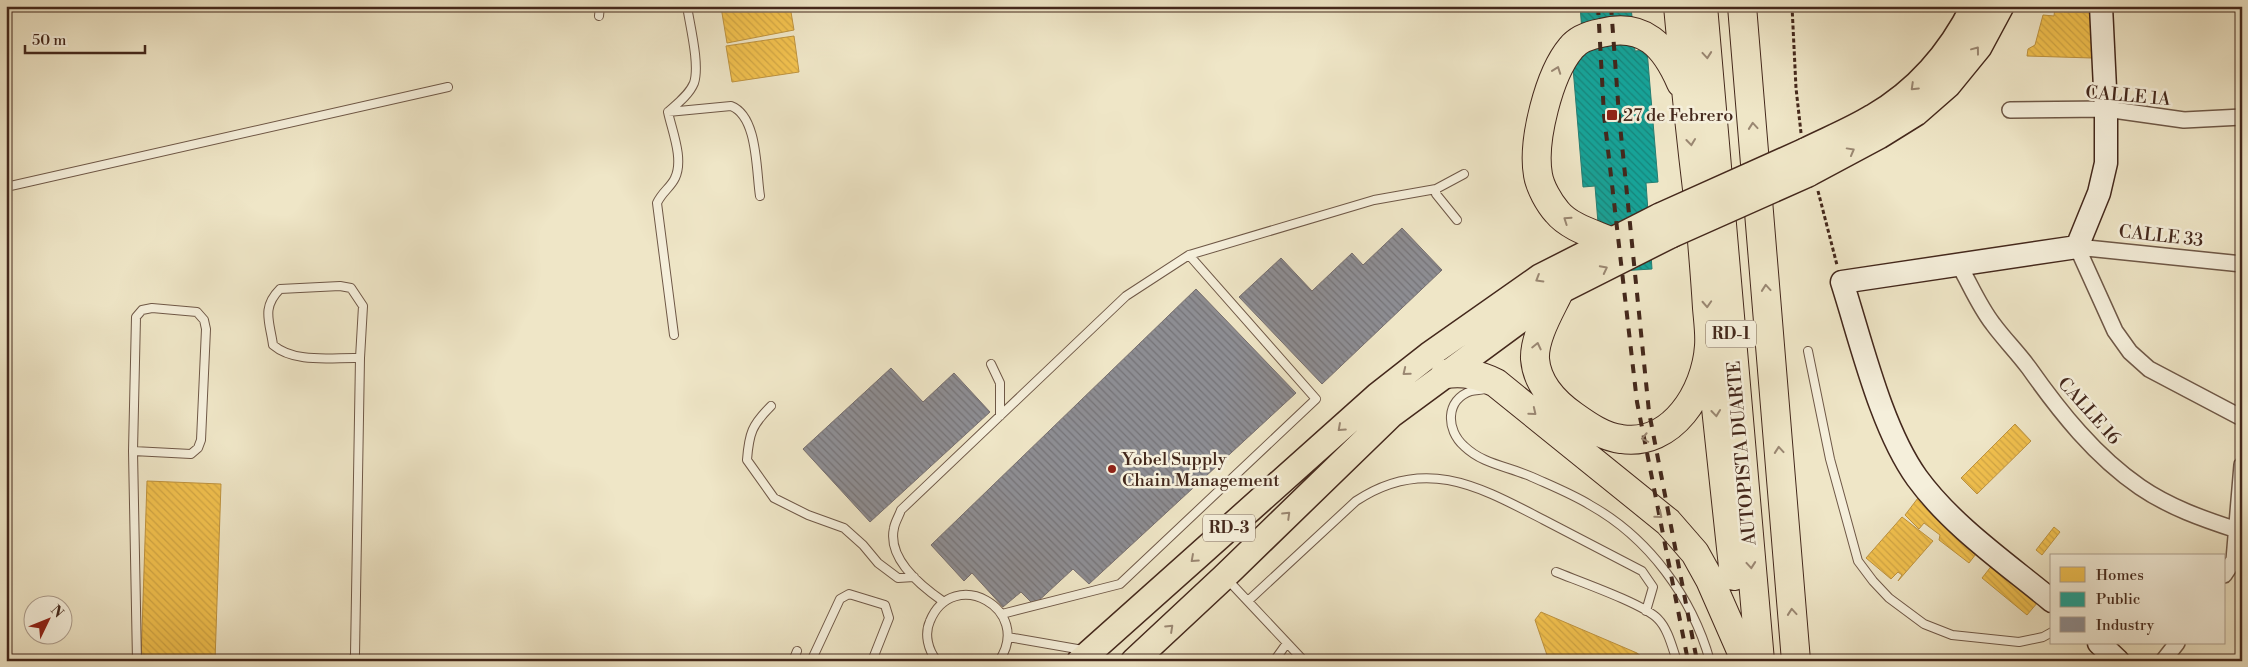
<svg xmlns="http://www.w3.org/2000/svg" width="2248" height="667" viewBox="0 0 2248 667" font-family="'Libre Bodoni',serif">
  <style>
    .homes { fill: url(#homes-back-hatch); stroke: #be933f }
    .public { fill: url(#public-back-hatch); stroke: #247e73 }
    .industry { fill: url(#industry-back-hatch); stroke: #776f6f }
    .lines { fill: none; stroke-linecap: round; stroke-linejoin: round }
    .lane-casing { stroke: #6f5847; stroke-width: 10 }
    .street-casing { stroke: #6f5847; stroke-width: 18 }
    .secondary-casing { stroke: #44281c; stroke-width: 25 }
    .primary-casing { stroke: #44281c; stroke-width: 28 }
    .highway-casing { stroke: #44281c; stroke-width: 30 }
    .path { stroke: #44281c; stroke-width: 3; stroke-dasharray: 4 2.5; stroke-linecap: butt }
    .lane { stroke: #f5efdb; stroke-width: 8 }
    .street { stroke: #f5efdb; stroke-width: 15 }
    .secondary { stroke: #f5efdb; stroke-width: 22 }
    .primary { stroke: #efe6c7; stroke-width: 25 }
    .highway { stroke: #efe6c7; stroke-width: 28 }
    .rail { stroke: #44281c; stroke-width: 4; stroke-dasharray: 9 9; stroke-linecap: butt }
    .primary-bridge-casing { stroke: #44281c; stroke-width: 28; stroke-linecap: butt }
    .primary-bridge { stroke: #efe6c7; stroke-width: 25 }
    .oneway { stroke: #9a8772 }
    .poi-dot { fill: #8f2418; stroke: #f5efdb; stroke-width: 2 }
    .labels { text-anchor: middle; dominant-baseline: central; stroke-width: 5; stroke-linejoin: round; paint-order: stroke }
    .shield { fill: #f5efdb; stroke: #796455; stroke-width: 1 }
    .shield-label { font-size: 16px; font-weight: bold; fill: #44281c }
    .street-label { font-size: 18px; fill: #44281c; stroke: #f5efdb }
    .poi-label { font-size: 18px; fill: #44281c; stroke: #f5efdb; text-anchor: start }
  </style>
  <defs>
    <pattern id="homes-back-hatch" width="6" height="6" patternUnits="userSpaceOnUse" patternTransform="scale(1.25)"><rect width="6" height="6" fill="#f2c14e"/><path d="M-1 5l2 2M0 0l6 6M5-1l2 2" fill="none" stroke="#d1a644"/></pattern>
    <pattern id="public-back-hatch" width="6" height="6" patternUnits="userSpaceOnUse" patternTransform="scale(1.25)"><rect width="6" height="6" fill="#17a398"/><path d="M-1 5l2 2M0 0l6 6M5-1l2 2" fill="none" stroke="#16857b"/></pattern>
    <pattern id="industry-back-hatch" width="6" height="6" patternUnits="userSpaceOnUse" patternTransform="scale(1.25)"><rect width="6" height="6" fill="#8d8d92"/><path d="M-1 5l2 2M0 0l6 6M5-1l2 2" fill="none" stroke="#757376"/></pattern>
  </defs>
  <rect width="100%" height="100%" fill="#efe6c7"/>
  <filter id="stains"><feTurbulence type="fractalNoise" baseFrequency=".004" numOctaves="4"/><feColorMatrix values="0 0 0 0 .2 0 0 0 0 .09 0 0 0 0 .02 0 0 0 .5 -.17"/></filter>
  <radialGradient id="worn" r=".72"><stop offset=".6" stop-color="#630" stop-opacity="0"/><stop offset="1" stop-color="#630" stop-opacity=".3"/></radialGradient>
  <path class="homes" d="M790,6L794,30L727,43L721,7Z
    M2055,6H2065L2064,12L2093,13L2092,58L2027,56L2028,49L2035,45L2043,15L2054,16Z
    M794,36L799,72L732,82L726,46Z
    M2015,424L2031,441L1977,494L1961,478Z
    M147,481L221,484L215,661H141Z
    M1918,498L1927,509L1979,550L1969,563L1939,540L1940,535L1924,523L1919,529L1905,515Z
    M1902,517L1933,541L1898,581L1902,575L1898,572L1891,579L1866,558Z
    M2054,527L2060,532L2042,555L2036,550Z
    M1993,564L2038,602L2027,615L1982,578Z
    M1541,612L1637,653L1647,661H1549L1535,620Z"/>
  <path class="public" d="M1580,6H1631L1635,51L1647,50L1658,182L1646,183L1652,269L1602,272L1595,186L1583,187L1572,56H1584Z"/>
  <path class="industry" d="M1402,228L1442,270L1322,384L1239,297L1281,258L1312,291L1352,253L1363,265Z
    M1196,289L1296,393L1089,584L1073,569L1034,605L1021,592L1003,607L972,573L964,581L931,545Z
    M891,368L923,402L954,373L990,412L870,522L803,449Z"/>
  <g class="lines">
    <g class="lane-casing">
      <path id="lane" d="M599,16L600,6
        M668,112L731,106C758,116 756,171 760,196
        M6,187L448,87
        M1457,220L1436,194V189L1464,174
        M674,335L657,203C662,192 671,187 675,178C684,159 672,131 668,112C677,104 689,95 694,83C700,65 690,26 687,6
        M1808,351L1830,459L1858,561L1873,581L1889,598L1924,624L1952,635L2019,642L2043,637L2052,632
        M991,364L1000,383V416
        M1486,389C1482,390 1476,390 1471,391C1445,400 1446,430 1464,446C1484,465 1508,466 1532,477C1552,486 1572,494 1590,505C1649,538 1692,597 1710,661
        M771,406C752,425 749,433 747,460L774,498L808,515L844,528L863,545L878,563L898,578L914,577
        M133,451L191,454L198,448L201,440L206,329L204,320L197,312L152,308L142,310L136,317L133,451L137,661
        M1556,572C1578,581 1644,604 1658,619C1668,629 1672,647 1677,661
        M1226,578L1304,661
        M1248,601L1356,501C1425,455 1480,487 1544,520C1577,537 1609,554 1642,571L1653,587L1646,611
        M944,602C922,587 887,559 894,528C895,522 899,516 901,510L1126,296L1189,255L1374,200L1436,189
        M1002,614L1120,584L1316,399L1189,255
        M1008,637L1083,650
        M813,657L840,599L849,594L885,605L889,618L872,661
        M352,661L355,655L360,358L363,306L351,288L340,286L280,289C261,308 270,322 273,345C295,364 333,357 360,358
        M793,661L797,651
        M937,661C928,650 924,634 930,621C953,565 1034,609 999,661
        M1278,661L1277,657L1287,643"/>
    </g>
    <g class="street-casing">
      <path id="street" d="M2010,110L2106,109L2184,120L2242,117
        M2242,264L2077,247L2115,331L2130,352L2149,369L2242,418
        M1959,265C1970,284 1979,306 1993,324C2004,339 2018,353 2029,368C2060,412 2095,456 2140,487C2169,507 2203,519 2237,530L2242,528
        M2224,575L2234,560L2242,465
        M2163,661L2177,643"/>
    </g>
    <g class="secondary-casing">
      <path id="secondary" d="M2052,601C2006,563 1952,526 1917,478C1881,428 1861,341 1842,282L2077,247L2099,193L2106,163V109L2101,6
        M2099,643L2118,661"/>
    </g>
    <g class="primary-casing">
      <path id="primary" d="M1805,151C1827,140 1852,130 1873,117C1918,91 1951,52 1974,6
        M1808,174L1879,136L1916,113L1948,85L1979,47L2001,6
        M1080,661L1378,395L1429,355L1540,277L1660,216
        M1134,661L1224,577L1391,415L1558,292L1671,235"/>
    </g>
    <g class="highway-casing">
      <path id="highway" d="M1703,6L1760,661
        M1742,6L1796,661
        M1610,241C1594,234 1569,227 1557,212C1549,203 1540,187 1538,175C1532,141 1549,74 1571,48C1578,39 1590,35 1601,33C1644,22 1665,46 1681,83
        M1559,292C1550,311 1534,337 1535,359C1537,384 1554,402 1574,416C1588,426 1604,437 1621,439C1672,447 1706,392 1709,346C1710,334 1708,320 1707,308C1705,274 1702,240 1699,206C1691,140 1684,73 1678,6
        M1711,361L1734,576
        M1445,374C1464,372 1478,374 1496,383L1668,522L1695,553L1710,580L1742,653L1743,661"/>
    </g>
    <path class="path" d="M1792,6L1796,88L1801,133
      M1818,191L1837,265"/>
    <use href="#lane" class="lane"/>
    <use href="#street" class="street"/>
    <use href="#secondary" class="secondary"/>
    <use href="#primary" class="primary"/>
    <use href="#highway" class="highway"/>
    <path class="rail" d="M1598,6L1604,115L1637,402L1688,661
      M1611,6L1619,115L1649,412L1697,661"/>
    <g class="primary-bridge-casing">
      <path id="primary-bridge" d="M1660,216L1805,151
        M1671,235L1808,174"/>
    </g>
    <use href="#primary-bridge" class="primary-bridge"/>
  </g>
  <defs><path id="oneway-chevron" d="M-2-3.5L2.5 0L-2 3.5" fill="none" stroke-width="1.6" stroke-linecap="round" stroke-linejoin="round" transform="scale(1.25)"/></defs>
  <g class="oneway">
    <use href="#oneway-chevron" transform="translate(1976 50) rotate(-53)"/>
    <use href="#oneway-chevron" transform="translate(1707 55) rotate(85)"/>
    <use href="#oneway-chevron" transform="translate(1557 70) rotate(-70)"/>
    <use href="#oneway-chevron" transform="translate(1914 87) rotate(136)"/>
    <use href="#oneway-chevron" transform="translate(1753 126) rotate(-95)"/>
    <use href="#oneway-chevron" transform="translate(1691 142) rotate(84)"/>
    <use href="#oneway-chevron" transform="translate(1851 151) rotate(-29)"/>
    <use href="#oneway-chevron" transform="translate(1567 220) rotate(-146)"/>
    <use href="#oneway-chevron" transform="translate(1604 269) rotate(-27)"/>
    <use href="#oneway-chevron" transform="translate(1539 279) rotate(149)"/>
    <use href="#oneway-chevron" transform="translate(1766 288) rotate(-95)"/>
    <use href="#oneway-chevron" transform="translate(1707 304) rotate(87)"/>
    <use href="#oneway-chevron" transform="translate(1537 346) rotate(-77)"/>
    <use href="#oneway-chevron" transform="translate(1406 372) rotate(141)"/>
    <use href="#oneway-chevron" transform="translate(1533 412) rotate(39)"/>
    <use href="#oneway-chevron" transform="translate(1716 413) rotate(84)"/>
    <use href="#oneway-chevron" transform="translate(1341 428) rotate(138)"/>
    <use href="#oneway-chevron" transform="translate(1645 438) rotate(169)"/>
    <use href="#oneway-chevron" transform="translate(1779 450) rotate(-95)"/>
    <use href="#oneway-chevron" transform="translate(1287 515) rotate(-44)"/>
    <use href="#oneway-chevron" transform="translate(1659 515) rotate(40)"/>
    <use href="#oneway-chevron" transform="translate(1194 559) rotate(138)"/>
    <use href="#oneway-chevron" transform="translate(1751 565) rotate(85)"/>
    <use href="#oneway-chevron" transform="translate(1792 612) rotate(-95)"/>
    <use href="#oneway-chevron" transform="translate(1170 628) rotate(-43)"/>
  </g>
  <g class="poi-dot">
    <rect x="1606" y="109" width="12" height="12" rx="2.5"/>
    <circle cx="1112" cy="469" r="5"/>
  </g>
  <g class="labels">
    <g class="shield">
      <rect x="1706" y="320.5" width="50" height="27" rx="4"/>
      <rect x="1203" y="514.5" width="52" height="27" rx="4"/>
    </g>
    <g class="shield-label">
      <text x="1731" y="334">RD-1</text>
      <text x="1229" y="528">RD-3</text>
    </g>
    <g class="street-label">
      <text transform="translate(2128 96) rotate(5)">CALLE 1A</text>
      <text transform="translate(2161 236) rotate(6)">CALLE 33</text>
      <text transform="translate(2089 411) rotate(48)">CALLE 16</text>
      <text transform="translate(1742 453) rotate(-95)">AUTOPISTA DUARTE</text>
    </g>
    <g class="poi-label">
      <text x="1623" y="115">27 de Febrero</text>
      <text x="1122" y="459">Yobel Supply<tspan x="1122" dy="21">Chain Management</tspan></text>
    </g>
  </g>
  <rect width="2248" height="667" fill="none" stroke="#efe6c7" stroke-width="25"/>
  <rect x="8" y="8" width="2233" height="652" fill="none" stroke="#44281c" stroke-width="2.5"/>
  <rect x="12" y="12" width="2223" height="642" fill="none" stroke="#44281c"/>
  <rect x="2050" y="554" width="175" height="90" fill="#f5efdb" stroke="#ae9f8f"/>
  <rect x="2060" y="567" width="25" height="15" fill="#f2c14e" stroke="#ae9f8f"/>
  <text x="2096" y="580" font-size="15" fill="#44281c">Homes</text>
  <rect x="2060" y="592" width="25" height="15" fill="#17a398" stroke="#ae9f8f"/>
  <text x="2096" y="604" font-size="15" fill="#44281c">Public</text>
  <rect x="2060" y="617" width="25" height="15" fill="#8d8d92" stroke="#ae9f8f"/>
  <text x="2096" y="630" font-size="15" fill="#44281c">Industry</text>
  <g transform="translate(48 620) rotate(47)"><circle r="24" fill="#f5efdb" stroke="#ae9f8f"/>
  <path d="M0-4L9 19L0 12L-9 19Z" fill="#8f2418"/>
  <text y="-8" font-size="14" font-weight="bold" text-anchor="middle" fill="#44281c">N</text>
  </g>
  <path d="M25 45v8h120v-8" fill="none" stroke="#44281c" stroke-width="2.5"/>
  <text x="32" y="45" font-size="15" fill="#44281c" stroke="#f5efdb" stroke-width="4" paint-order="stroke">50 m</text>
  <rect width="100%" height="100%" filter="url(#stains)"/>
  <rect width="100%" height="100%" fill="url(#worn)"/>
</svg>
